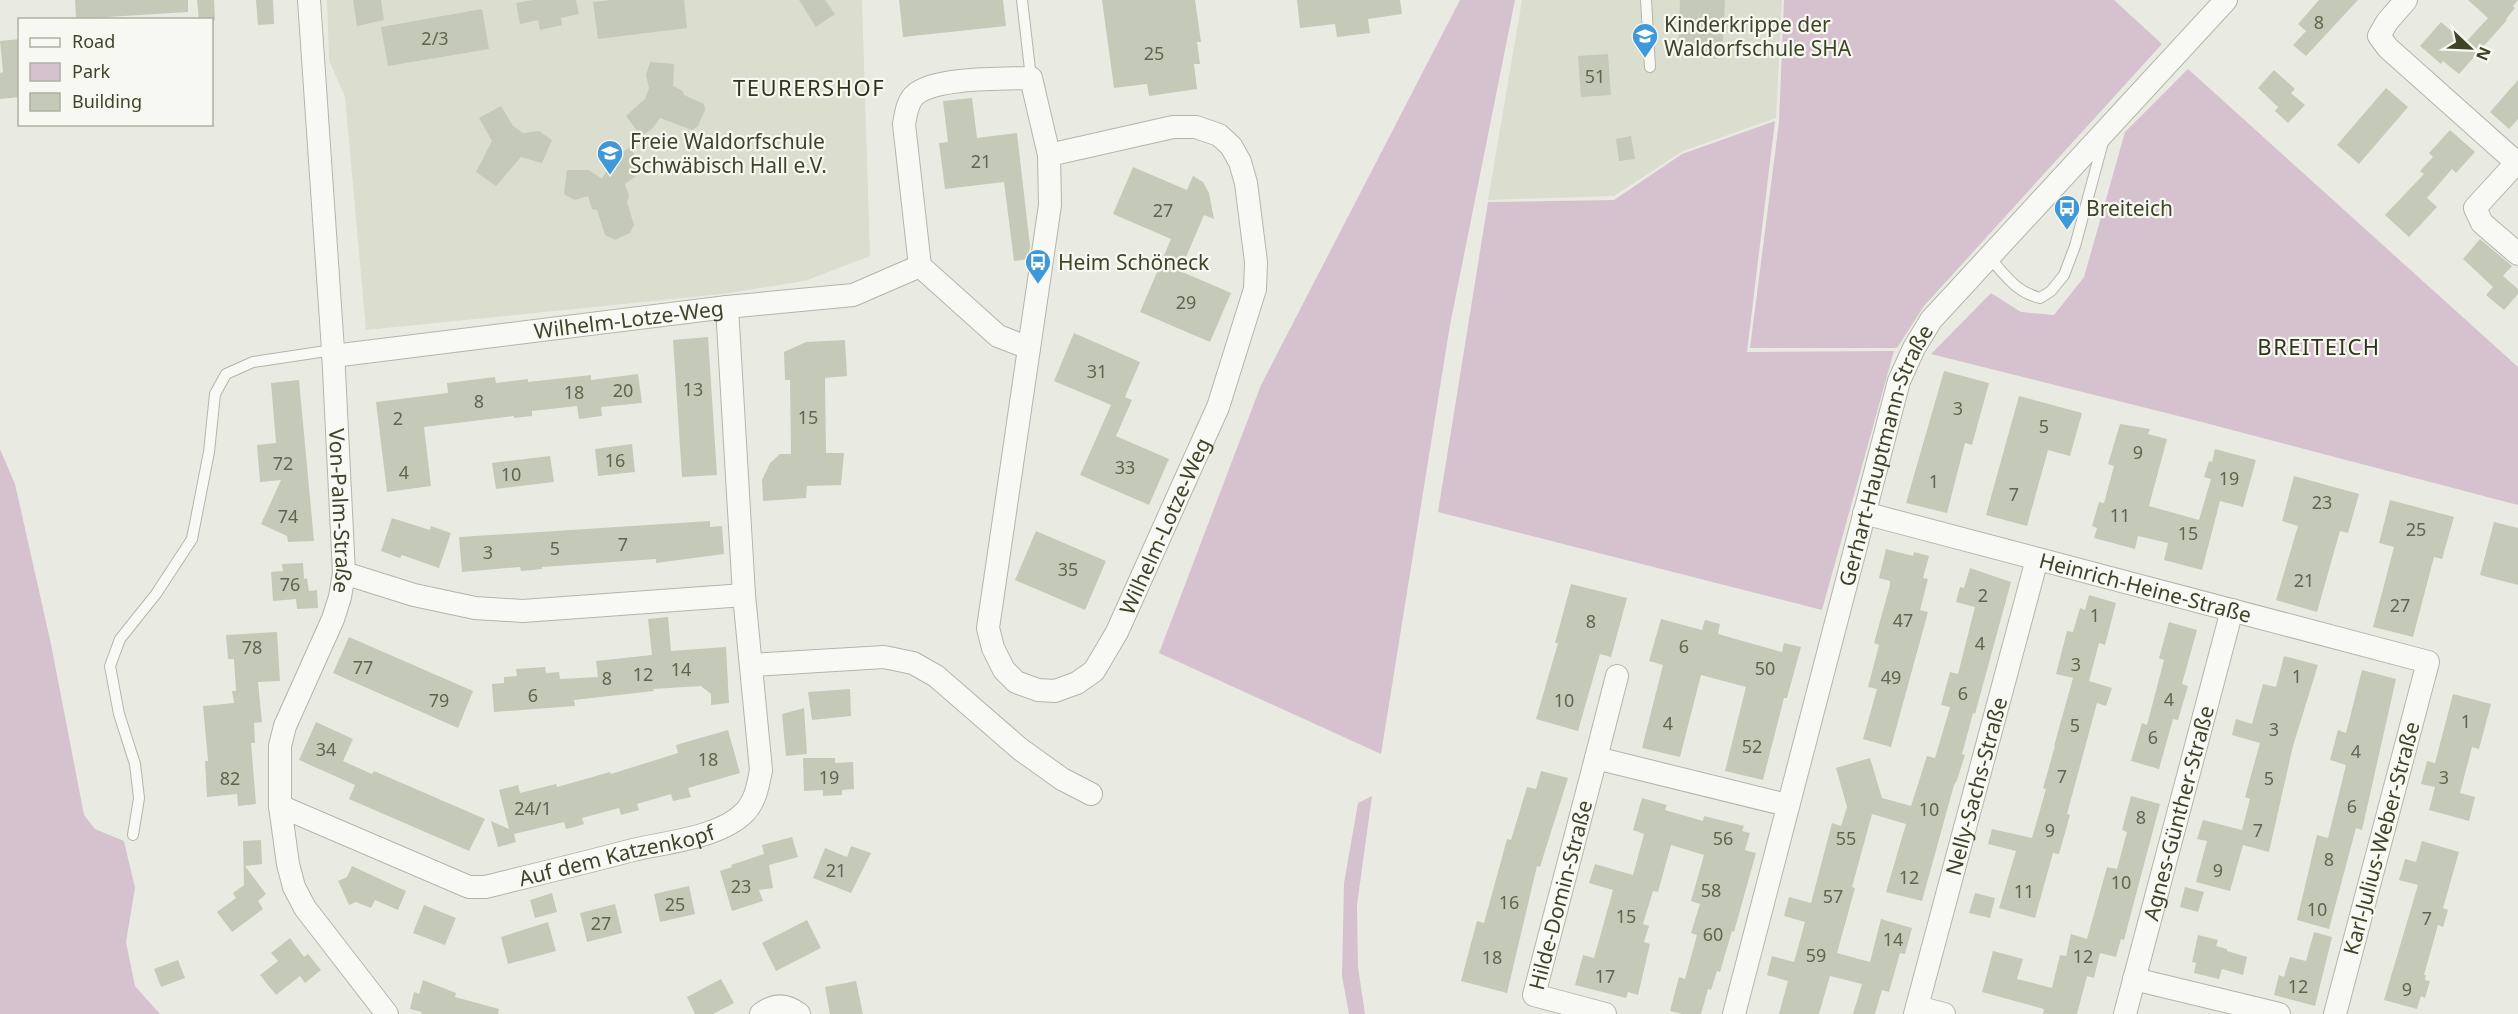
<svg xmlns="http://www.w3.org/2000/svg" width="2518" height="1014" viewBox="0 0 2518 1014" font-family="'Noto Sans',sans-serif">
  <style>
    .built { fill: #dbddcf }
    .green { fill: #d6c2cf }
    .building { fill: #c5c9b8 }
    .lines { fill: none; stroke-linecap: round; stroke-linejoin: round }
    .lane-casing { stroke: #b3b6a6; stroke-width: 12 }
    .street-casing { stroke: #b3b6a6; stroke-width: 24 }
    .lane { stroke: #f8f9f5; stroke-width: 10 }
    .street { stroke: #f8f9f5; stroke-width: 22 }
    .labels { text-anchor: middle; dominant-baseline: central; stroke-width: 4.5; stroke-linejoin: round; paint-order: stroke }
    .number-label { font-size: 18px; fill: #60654c }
    .poi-label { font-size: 21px; fill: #3f4428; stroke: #f7f8f2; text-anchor: start }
    .street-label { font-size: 21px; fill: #3f4428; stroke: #f7f8f2 }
    .neighbourhood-label { font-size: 22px; letter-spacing: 1.5px; fill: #2f351b; stroke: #f7f8f2 }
  </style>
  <rect width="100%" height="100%" fill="#e9ebe2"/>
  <path class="built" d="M327,0H862L870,256L805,281L722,294L366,330L345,97L329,60Z
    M1522,0H1782L1776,118L1683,151L1614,196L1488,200Z"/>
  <path class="green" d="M1460,0H1515L1450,325L1381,754L1159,653L1261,385Z
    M1784,0H2114L2162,44L1924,306L1897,348H1750L1779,122Z
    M2188,69L2518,367V505L2194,420L1931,354L1991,293L2021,312L2054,315L2084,277L2125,132Z
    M1775,121L1747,352L1894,351L1822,610L1438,512L1488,202L1614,200L1682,154Z
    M0,449L15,484L51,644L84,815L95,829L124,841L135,888L126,942L135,986L160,1014H0Z
    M1372,796L1357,905L1358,967L1365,1014H1349L1342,976L1344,883L1358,803Z"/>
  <path class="building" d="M75,0H188V12L76,19Z
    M197,0H214L215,20H199Z
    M256,0H273L274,24L258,25Z
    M353,0H381L384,20L357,26Z
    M533,0H576L579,14L561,18L562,25L540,30L538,20L520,24L516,3Z
    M611,0H684L687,28L598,39L593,2Z
    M799,0H825L835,14L816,27Z
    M899,0H1003L1006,26L903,37Z
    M1102,0H1195L1201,42H1197L1200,64H1194L1197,89L1149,96L1147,84L1114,88Z
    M1297,0H1400L1402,14L1368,19L1370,33L1337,37L1335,24L1300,28Z
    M1680,0H1725L1722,59L1678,56Z
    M2319,0H2358L2306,56L2293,45L2306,31L2298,24Z
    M2468,0H2518L2513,6L2515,8L2506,19L2507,20L2459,74L2443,61L2441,64L2420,46L2441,22L2465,43L2488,18Z
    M482,9L489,49L388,66L381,27Z
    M20,39V97L0,99V73L3,72L0,41Z
    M1608,54L1611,95L1581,97L1578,56Z
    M650,62L674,64L673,86L683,91L684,95L704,104L705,110L698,126L692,130L660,118L652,129L641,136L626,116L645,99L649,88L646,75Z
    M2274,70L2295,89L2291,93L2305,105L2288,123L2275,111L2278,107L2258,88Z
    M2518,80V119L2509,129L2490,112Z
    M2386,88L2408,107L2359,164L2337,145Z
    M972,98L977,138L1017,133L1030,246L1028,259L1014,261L1004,182L945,189L939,143L948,142L943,101Z
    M501,106L513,126L523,133L539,131L552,140L542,163L521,157L496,186L476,172L492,141L479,118Z
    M2450,130L2475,152L2456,173L2452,169L2427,198L2437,207L2409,237L2385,215L2424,174L2420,171L2433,157L2429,153Z
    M1631,136L1635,159L1619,161L1616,139Z
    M630,147L643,171L625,184L629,196L627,202L634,225L630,233L615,240L605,235L597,210L592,209L588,196L574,200L564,194L567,170H589L602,179L613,158Z
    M1133,167L1187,190L1193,176L1203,182L1209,193L1214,219L1204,215L1180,271L1231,293L1210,342L1140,312L1171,239L1113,214Z
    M2480,239L2512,266L2503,276L2518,289V294L2504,310L2486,295L2493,287L2463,259Z
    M1074,333L1140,362L1125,397L1132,400L1116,436L1169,459L1149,505L1080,475L1111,405L1054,381Z
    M708,337L717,475L682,477L673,340Z
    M845,340L847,376L825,378L826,453H844L841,485L807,486L806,498L763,501L762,480L770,463L780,454H791L790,380H785L784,352L806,342Z
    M1944,371L1989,383L1972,445L1965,443L1947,513L1906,503Z
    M638,374L642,403L601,407L602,416L579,419L577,406L532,411V416L514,418V416L424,427L431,486L387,492L376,402L448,393L447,383L495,377L496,383L528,379V382L591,375V380Z
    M299,380L314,541L288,542L287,536L261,524L281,480L260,482L257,445L276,443L271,383Z
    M2019,396L2082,413L2070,456L2048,450L2027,526L1986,515Z
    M2120,424L2150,429L2148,434L2167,439L2149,506L2199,520L2211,479L2204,477L2209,461L2212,462L2215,449L2256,460L2243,507L2220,501L2202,570L2164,560L2168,543L2138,536L2135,549L2094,538L2097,528L2092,526L2099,502L2104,503L2114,466L2108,464Z
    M632,444L635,472L598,476L595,449Z
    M550,456L554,482L496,489L492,463Z
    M2294,476L2359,494L2348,533L2340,531L2317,612L2276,600L2298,526L2282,521Z
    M2390,500L2454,517L2442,559L2434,557L2413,637L2373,627L2394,547L2379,543Z
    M392,518L430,530L431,526L451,533L439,568L402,555L400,558L381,551Z
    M710,521V527L722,526L724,554L656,563V559L542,567V569L521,571L520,567L462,572L459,537Z
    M2494,522L2518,528V585L2480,575Z
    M1036,531L1106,561L1085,610L1015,580Z
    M1886,549L1913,556L1914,552L1929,556L1923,578L1928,579L1920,610L1928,612L1891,747L1863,739L1877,689L1868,687L1879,645L1874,643L1890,585V581L1879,578Z
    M303,563L304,579L307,578L309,591L317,590L318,608L297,609L296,599L273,601L271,572L283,571L282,564Z
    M1970,568L2011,582L1975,714L1973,713L1968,732L1962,754L1965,755L1957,780L1954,785L1922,901L1886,892L1906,824L1872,814L1852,887L1855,888L1837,953L1870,962L1881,919L1912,928L1905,954L1900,953L1889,992L1882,990L1875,1014H1853L1862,984L1830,976L1819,1014H1779L1788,981L1767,975L1772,956L1794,962L1805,922L1784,916L1789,897L1811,903L1832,823L1841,826L1847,807L1836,768L1870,758L1882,798L1911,806L1927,756L1935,758L1950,707L1941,705L1950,672L1958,674L1975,607L1956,602L1960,587L1964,588Z
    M1571,584L1627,598L1611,657L1600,654L1578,731L1536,719L1558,643H1555Z
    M2089,595L2116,603L2105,645L2099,643L2089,681L2112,688L2106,706L2097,703L2067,814L2070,815L2059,854L2053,853L2035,918L1999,908L2016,851L1988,844L1992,829L2032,838L2046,789L2043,788L2055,746H2054L2073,678L2056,674L2067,631L2073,632L2080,608L2085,610Z
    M668,617L671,651L726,647L729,703L711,705V694L701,686L653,689L654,691L574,700L575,706L494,712L492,684L504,683V677L517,676L516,669L545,667L546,673L559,672L560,679L598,677L596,661L652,655L648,619Z
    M1661,619L1702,630L1705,620L1720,624L1718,634L1782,652L1784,643L1801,647L1787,698H1784L1763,780L1725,771L1746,687L1701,675L1680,757L1642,748L1663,665L1649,661Z
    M2169,622L2197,630L2182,684L2188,686L2178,720L2173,719L2159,769L2131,761L2142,723L2147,725L2164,660L2159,658Z
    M277,632L280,681L258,682L262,722L254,723L255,743H251L256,804L238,806L237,794L207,797L205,761H208L203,706L234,703L232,691H236L234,659H228L226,635Z
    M349,637L473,691L458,728L333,673Z
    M2284,656L2318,665L2293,746L2269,852L2243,845L2230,891L2196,882L2207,841L2197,839L2203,820L2242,830L2250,799L2245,797L2260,743L2232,735L2236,719L2252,724L2263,684L2276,687Z
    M2362,670L2396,679L2362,830L2356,828L2329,929L2297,920L2317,835L2328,838L2346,765L2330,760L2338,730L2346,733Z
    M850,689L851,716L812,720L808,692Z
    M2453,694L2491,704L2479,749L2472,747L2460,793L2475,797L2469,821L2429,810L2435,787L2421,784L2427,761L2435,763Z
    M804,708L807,754L786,756L782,714Z
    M316,722L353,739L343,761L372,774L374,771L485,819L469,851L349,799L355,785L299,760Z
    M728,730L740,773L688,788L691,797L673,801L671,794L637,804L639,810L621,815L619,808L582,818L584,824L575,827L566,829L564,822L514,834L516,842L498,847L491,821L509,829L499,790L518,785L520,793L556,784L557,787L610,772L611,774L678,753L676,745Z
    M803,758H835V763L853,762L854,789L842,790V795L823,796V790L804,791Z
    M1541,771L1568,778L1540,867L1537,866L1507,993L1461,981L1477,921L1484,923L1507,839L1511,840L1527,787L1536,789Z
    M2131,796L2160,804L2124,940L2121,939L2116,957L2100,953L2094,978L2087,976L2077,1014H2043L2044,1009L1982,992L1993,951L2023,959L2017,979L2052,988L2060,955L2066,956L2071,934L2087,939L2107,867L2117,869L2127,832L2122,830Z
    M1642,798L1667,805L1665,810L1703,821L1704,816L1744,826L1742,831L1750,833L1745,850L1756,853L1734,932L1732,931L1720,972L1717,971L1711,990L1708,989L1701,1014H1682L1670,1011L1679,977L1685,979L1697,935L1691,933L1700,904L1691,901L1704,855L1671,845L1658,892L1653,891L1643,924L1649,926L1644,942L1650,944L1638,995L1628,992L1626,998L1575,985L1583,955L1594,958L1613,890L1589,883L1595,864L1633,875L1644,834L1633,830Z
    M792,837L798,857L769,865L773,888L759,890L763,901L732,911L720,871L732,867L731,865L764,854L762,845Z
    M261,840L262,864L245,866L266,894L258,901L263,909L232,932L217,912L236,898L233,893L244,885L243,841Z
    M2422,841L2459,852L2443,908L2448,910L2443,927L2438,925L2424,975H2426L2425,980L2430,981L2425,998L2421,996L2417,1009L2384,1000L2418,885L2399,880L2405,859L2416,862Z
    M851,846L871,853L851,893L813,878L825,848L847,857Z
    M352,866L406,891L398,910L375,900L371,908L356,902L349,905L338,881L347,877Z
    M689,886L695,914L660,922L654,894Z
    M2185,887L2204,892L2198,912L2180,907Z
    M552,893L557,912L535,918L530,900Z
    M1975,893L1995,898L1990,918L1969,913Z
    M615,904L622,933L587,942L580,913Z
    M424,905L456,918L445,945L413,933Z
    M807,920L821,948L776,971L762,943Z
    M548,922L556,951L508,964L501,937Z
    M2314,932L2332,937L2315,1006L2274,995L2279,975L2284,977L2290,957L2306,961Z
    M2198,935L2218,940L2216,946L2227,949V951L2247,957L2243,975L2222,969L2219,979L2194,973L2196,963L2192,962Z
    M290,938L304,957L308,954L321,970L305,983L300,976L276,995L260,975L278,961L271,953Z
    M178,960L185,978L161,987L154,969Z
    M721,979L734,1003L713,1014H695L687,997Z
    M423,980L456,993L455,997L499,1009L498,1014H421L422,1012L410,1009L414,992L419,994Z
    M856,981L863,1014H830L825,987Z"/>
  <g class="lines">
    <g class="lane-casing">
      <path id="lane" d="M1022,0L1031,78
        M1646,0L1650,67
        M1989,257C2005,275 2016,292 2040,298L2051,291L2064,275L2075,246L2103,142
        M133,835L139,798L135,764L119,714L110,666L120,639L156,594L192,539L209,452L215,394L226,374L253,362L333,350"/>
    </g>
    <g class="street-casing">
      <g id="street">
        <path id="s1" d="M309,0L333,350L344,573L340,597L333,619L285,726L280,746V806L288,864L294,887L305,908L387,1014"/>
        <path d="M2406,0L2387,22L2379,36L2388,48L2517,163"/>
        <path d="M2518,161L2475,208L2482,223L2518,254"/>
        <path d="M920,266L998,336L1029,348"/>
        <path id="s2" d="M333,356L727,307L853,295L920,266L904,124C906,114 907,101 916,94C937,77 1003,79 1031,78L1049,155L1050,205L988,628L993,648L1004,670L1016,682L1038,690L1055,691L1077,683L1094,671L1117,632L1218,407L1255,289L1256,262L1246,183L1240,162L1231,146L1219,135L1196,127H1173L1049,155"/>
        <path id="s3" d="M1864,513L2428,662L2335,1014"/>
        <path d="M344,573L414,595L475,608L523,611L744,595"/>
        <path d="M752,665L884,657L913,663L936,676L1020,749L1062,779L1091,794"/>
        <path d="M1596,758L1617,676"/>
        <path id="s4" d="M280,806L469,887H485C534,875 584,863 633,850C666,842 720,838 745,812C756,800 758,785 761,770L744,595L727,307"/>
        <path d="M2134,979L2279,1014"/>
        <path d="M1917,1007L1944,1014"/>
        <path d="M761,1014C774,1004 786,1004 799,1014"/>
        <path id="s5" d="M1605,1014L1534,995L1596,758L1787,805"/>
        <path id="s6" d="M1734,1014L1899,381L1914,348L1931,320L2226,0"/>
        <path id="s7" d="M1915,1014L2037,559"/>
        <path id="s8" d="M2125,1014L2232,610"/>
      </g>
    </g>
    <use href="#lane" class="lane"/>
    <use href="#street" class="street"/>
  </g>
  <defs>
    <g id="school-pin" transform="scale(1.35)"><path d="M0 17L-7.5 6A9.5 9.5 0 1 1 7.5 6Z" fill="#3f98d8" stroke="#f7f8f2"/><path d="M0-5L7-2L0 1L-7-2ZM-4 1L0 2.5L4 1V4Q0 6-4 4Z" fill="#fff"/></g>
    <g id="bus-pin" transform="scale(1.35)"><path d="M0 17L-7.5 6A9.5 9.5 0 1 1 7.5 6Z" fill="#3f98d8" stroke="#f7f8f2"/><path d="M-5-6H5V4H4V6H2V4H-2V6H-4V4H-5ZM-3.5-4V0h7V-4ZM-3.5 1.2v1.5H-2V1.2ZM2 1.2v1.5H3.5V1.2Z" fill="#fff"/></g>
  </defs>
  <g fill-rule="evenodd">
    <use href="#school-pin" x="1645" y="36"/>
    <use href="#school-pin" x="610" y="153"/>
    <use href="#bus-pin" x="2067" y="208"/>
    <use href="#bus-pin" x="1038" y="262"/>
  </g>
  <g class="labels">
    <g class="number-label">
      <text x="2319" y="22">8</text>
      <text x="435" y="38">2/3</text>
      <text x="1154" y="53">25</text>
      <text x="1595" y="76">51</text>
      <text x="981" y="161">21</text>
      <text x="1163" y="210">27</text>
      <text x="1186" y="302">29</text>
      <text x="1097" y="371">31</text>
      <text x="693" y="389">13</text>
      <text x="623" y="390">20</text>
      <text x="574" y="392">18</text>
      <text x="479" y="401">8</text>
      <text x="1958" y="408">3</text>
      <text x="808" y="417">15</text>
      <text x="398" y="418">2</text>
      <text x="2044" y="426">5</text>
      <text x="2138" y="452">9</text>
      <text x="615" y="460">16</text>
      <text x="283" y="463">72</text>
      <text x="1125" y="467">33</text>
      <text x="404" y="472">4</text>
      <text x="511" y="474">10</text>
      <text x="2229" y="478">19</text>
      <text x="1934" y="481">1</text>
      <text x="2014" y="494">7</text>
      <text x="2322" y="502">23</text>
      <text x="2120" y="515">11</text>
      <text x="288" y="516">74</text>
      <text x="2416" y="529">25</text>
      <text x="2188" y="533">15</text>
      <text x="623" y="544">7</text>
      <text x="555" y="548">5</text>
      <text x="488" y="552">3</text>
      <text x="1068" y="569">35</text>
      <text x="2304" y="580">21</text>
      <text x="290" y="584">76</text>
      <text x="1983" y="595">2</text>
      <text x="2400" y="605">27</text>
      <text x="2095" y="615">1</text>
      <text x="1903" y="620">47</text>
      <text x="1591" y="621">8</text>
      <text x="1980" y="643">4</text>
      <text x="1684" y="646">6</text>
      <text x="252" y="647">78</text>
      <text x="2076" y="664">3</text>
      <text x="363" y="667">77</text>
      <text x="1765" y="668">50</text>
      <text x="681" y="669">14</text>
      <text x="643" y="674">12</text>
      <text x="2297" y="676">1</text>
      <text x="1891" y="677">49</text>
      <text x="607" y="678">8</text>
      <text x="1963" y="693">6</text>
      <text x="533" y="695">6</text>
      <text x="2169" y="699">4</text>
      <text x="439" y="700">79</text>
      <text x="1564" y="700">10</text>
      <text x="2466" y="721">1</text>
      <text x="1668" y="723">4</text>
      <text x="2075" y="725">5</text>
      <text x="2274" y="729">3</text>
      <text x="2153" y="737">6</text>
      <text x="1752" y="746">52</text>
      <text x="326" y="749">34</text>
      <text x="2356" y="751">4</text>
      <text x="708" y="759">18</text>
      <text x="2062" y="776">7</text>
      <text x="829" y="777">19</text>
      <text x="2444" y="777">3</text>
      <text x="230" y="778">82</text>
      <text x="2269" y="778">5</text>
      <text x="2352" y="806">6</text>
      <text x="533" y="808">24/1</text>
      <text x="1929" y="809">10</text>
      <text x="2141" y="817">8</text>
      <text x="2050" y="830">9</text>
      <text x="2258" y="830">7</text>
      <text x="1723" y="838">56</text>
      <text x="1846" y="838">55</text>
      <text x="2329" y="859">8</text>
      <text x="836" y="870">21</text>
      <text x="2218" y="870">9</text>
      <text x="1909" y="877">12</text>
      <text x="2121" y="882">10</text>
      <text x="741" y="886">23</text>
      <text x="1711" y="890">58</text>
      <text x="2024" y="891">11</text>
      <text x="1833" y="896">57</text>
      <text x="1509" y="902">16</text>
      <text x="675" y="904">25</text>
      <text x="2317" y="909">10</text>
      <text x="1626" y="916">15</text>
      <text x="2427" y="918">7</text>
      <text x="601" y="923">27</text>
      <text x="1713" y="934">60</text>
      <text x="1893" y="939">14</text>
      <text x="1816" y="955">59</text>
      <text x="2083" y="956">12</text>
      <text x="1492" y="957">18</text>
      <text x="1605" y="976">17</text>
      <text x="2298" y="986">12</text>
      <text x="2407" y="989">9</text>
    </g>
    <g class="poi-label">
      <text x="1664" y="24">Kinderkrippe der<tspan x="1664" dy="24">Waldorfschule SHA</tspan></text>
      <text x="630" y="141">Freie Waldorfschule<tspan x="630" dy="24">Schwäbisch Hall e.V.</tspan></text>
      <text x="2086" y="208">Breiteich</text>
      <text x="1058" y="262">Heim Schöneck</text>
    </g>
    <g class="street-label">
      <text stroke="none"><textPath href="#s2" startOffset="298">Wilhelm-Lotze-Weg</textPath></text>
      <text stroke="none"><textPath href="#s6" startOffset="579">Gerhart-Hauptmann-Straße</textPath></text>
      <text stroke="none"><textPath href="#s1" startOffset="512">Von-Palm-Straße</textPath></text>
      <text stroke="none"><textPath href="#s2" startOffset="1755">Wilhelm-Lotze-Weg</textPath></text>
      <text stroke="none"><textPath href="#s3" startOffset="291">Heinrich-Heine-Straße</textPath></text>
      <text stroke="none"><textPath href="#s7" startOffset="236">Nelly-Sachs-Straße</textPath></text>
      <text stroke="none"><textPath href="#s8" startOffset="208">Agnes-Günther-Straße</textPath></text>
      <text transform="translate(2381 838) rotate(-75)">Karl-Julius-Weber-Straße</text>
      <text stroke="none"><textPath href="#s4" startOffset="357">Auf dem Katzenkopf</textPath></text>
      <text stroke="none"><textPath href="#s5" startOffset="177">Hilde-Domin-Straße</textPath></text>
    </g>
    <g class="neighbourhood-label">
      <text x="809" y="87">TEURERSHOF</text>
      <text x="2319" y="346">BREITEICH</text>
    </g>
  </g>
  <rect x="18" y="18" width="195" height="108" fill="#f7f8f2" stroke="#adb0a1" stroke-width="1.5"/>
  <rect x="30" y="38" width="30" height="9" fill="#f8f9f5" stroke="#adb0a1" stroke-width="1.5"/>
  <text x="72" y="48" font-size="18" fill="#3f4428">Road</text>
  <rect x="30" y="63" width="30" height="18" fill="#d6c2cf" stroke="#adb0a1" stroke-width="1.5"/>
  <text x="72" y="78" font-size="18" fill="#3f4428">Park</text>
  <rect x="30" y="93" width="30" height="18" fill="#c5c9b8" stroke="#adb0a1" stroke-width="1.5"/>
  <text x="72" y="108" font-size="18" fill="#3f4428">Building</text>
  <g transform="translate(2470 48) rotate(113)" stroke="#f7f8f2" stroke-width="4.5" paint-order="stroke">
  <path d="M0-4.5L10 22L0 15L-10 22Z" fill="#3f4428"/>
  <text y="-9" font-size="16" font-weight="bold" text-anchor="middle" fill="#3f4428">N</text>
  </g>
</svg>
